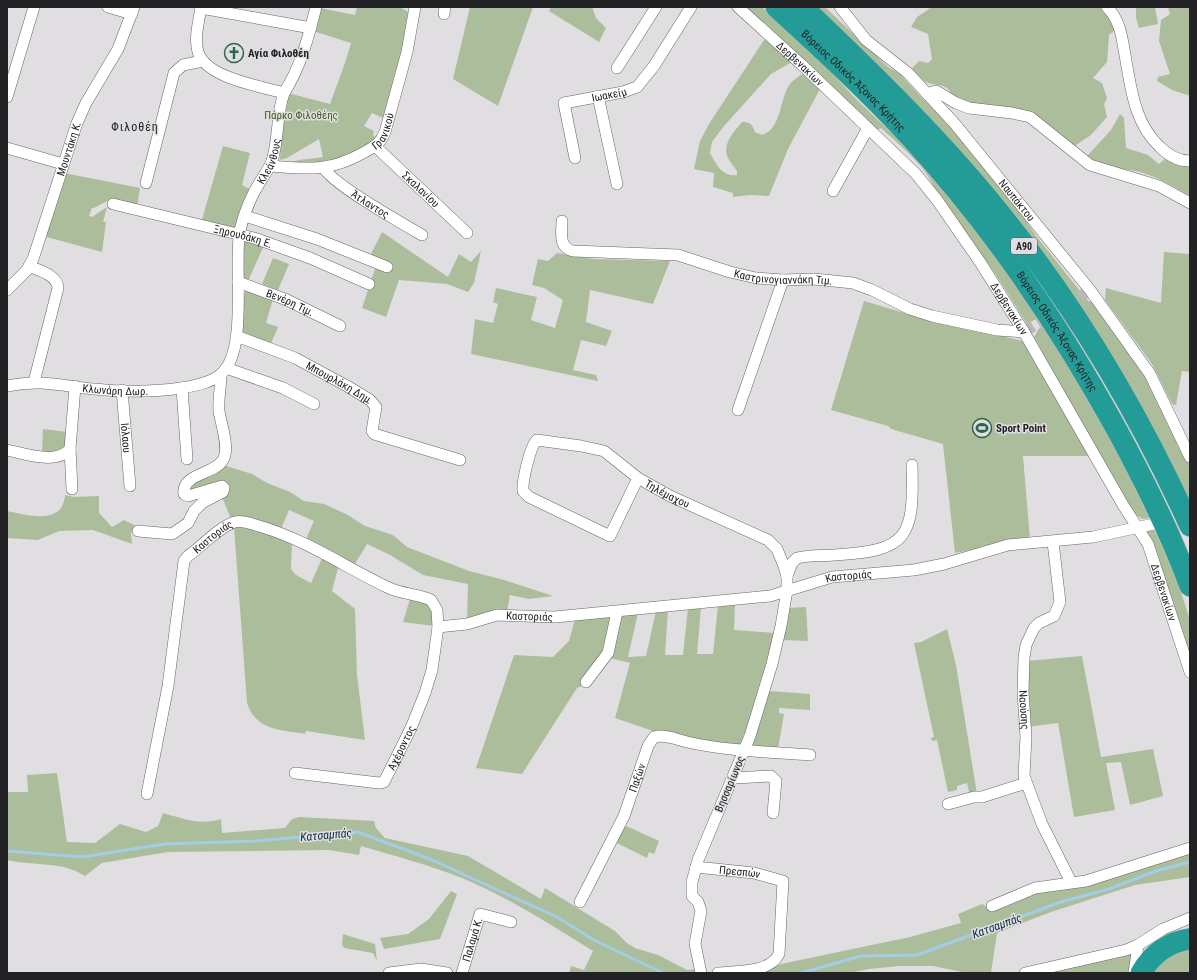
<svg xmlns="http://www.w3.org/2000/svg" width="1197" height="980" viewBox="0 0 1197 980" font-family="'Roboto Condensed',sans-serif">
  <style>
    .green { fill: #acbd9b }
    .lines { fill: none; stroke-linecap: round; stroke-linejoin: round }
    .stream { stroke: #a2cce8; stroke-width: 3 }
    .minor-tunnel { stroke: #bbb8bc; stroke-width: 11; stroke-dasharray: 11 5.5; stroke-linecap: butt }
    .minor-casing { stroke: #676468; stroke-width: 12 }
    .motorway-casing { stroke: #bdbcbd; stroke-width: 22 }
    .minor { stroke: #fff; stroke-width: 11 }
    .motorway { stroke: #239c97; stroke-width: 21 }
    .labels { text-anchor: middle; dominant-baseline: central; stroke-width: 3; stroke-linejoin: round; paint-order: stroke }
    .shield { fill: #e1dee2; stroke: #5b5a5c; stroke-width: 1 }
    .shield-label { font-size: 10px; font-weight: bold; fill: #222123 }
    .poi-label { font-size: 11px; font-weight: bold; fill: #222123; stroke: #e1dee2; text-anchor: start }
    .street-label { font-size: 11px; fill: #222123; stroke: #e1dee2 }
    .park-label { font-size: 11px; fill: #435d23; stroke: #e1dee2 }
    .neighbourhood-label { font-size: 12px; letter-spacing: 1px; fill: #222123; stroke: #e1dee2 }
    .water-label { font-size: 12px; font-style: italic; fill: #092d41; stroke: #e1dee2 }
  </style>
  <rect width="100%" height="100%" fill="#e1dee2"/>
  <path class="green" d="M357,7H400L408,12L403,46L383,118L372,113L364,126L374,131L373,135L376,139C347,158 323,167 288,163C299,159 311,159 323,157L319,139L287,158L280,160L282,128L288,93L330,104L345,63L351,43L313,31L320,8L355,15Z
    M470,7H533L498,106L453,79Z
    M551,7H592L596,18L606,28L599,42L549,11Z
    M746,7H762L804,43L854,97L902,143L936,180L1010,276L1038,318L1027,324L996,275L935,191C930,169 898,144 881,128L877,130L806,61Z
    M817,7H825L888,67L900,74L922,98L956,130L1005,190L1037,237L1088,301L1093,302L1142,369L1163,407L1190,466V501L1151,425L945,138L898,84Z
    M932,7H1103L1113,21L1114,31L1109,35L1107,62L1093,78L1102,83L1107,98L1104,104L1107,117L1091,135L1076,145L1079,152L1087,156L1111,130L1120,114L1124,118L1126,148L1148,155L1159,164L1166,158L1190,165V196C1173,186 1155,175 1135,171C1121,168 1106,170 1093,163C1067,150 1052,123 1025,113C1001,104 975,110 952,97C949,82 936,87 926,82C920,79 916,72 912,68L919,61L928,63L932,59L928,34L911,27L917,17Z
    M1136,7H1155L1158,24L1139,28L1136,18Z
    M1168,7H1190V96L1172,90L1157,81L1158,77L1170,74L1159,41L1161,20L1170,14Z
    M766,37L792,62L771,74L724,126L712,142L710,153C716,164 722,177 737,175V171C734,167 730,162 728,158C721,145 735,130 742,122C750,122 752,124 755,132L762,135C782,129 779,99 790,84C793,80 798,77 802,74L820,89L788,149L769,196L750,195L733,197V193L713,187L714,173L694,169L700,141L709,124Z
    M223,146L250,153L242,185L251,190L236,230L201,223Z
    M64,173L140,188L137,207L109,200L94,208H92L89,216L92,217L107,207L103,222H106L102,252L43,236Z
    M382,232L448,277L459,254L471,262L481,251L474,283L468,292L447,284L399,280L386,317L362,308L376,266L390,273L393,266L370,256Z
    M243,237L265,243L249,279L242,278Z
    M1164,252L1190,254V372L1182,371L1176,405L1172,404L1152,364L1105,300L1106,288L1161,303Z
    M557,253L594,259L670,261L653,304L590,290L586,322L612,331L606,346L581,340L573,370L596,375L598,381L471,354L475,319L493,323L498,304L493,302L496,288L537,297L531,320L555,328L563,300L544,288L532,285L538,259L548,261Z
    M273,258L289,264L278,290L262,284Z
    M246,289L273,299L266,323L278,327L270,346L243,335V300Z
    M864,301L918,317L1023,341L1091,456H1023L1030,539L955,553L943,444L891,429L888,426L831,410Z
    M1041,325L1057,346L1125,466L1149,518L1143,519L1131,512L1034,337Z
    M43,429L67,432L66,446L58,453L42,451Z
    M223,465L252,474L267,483L290,492L304,501L324,504L346,514L365,526L393,535L407,547L469,571L504,580L553,596L529,599L510,595L507,611L467,620L468,584L423,575L390,555L367,544L355,564L306,539L314,521L289,510L281,529L231,519L222,497L190,492L188,487Z
    M65,495L74,497L99,496V513L112,527L124,520L136,526L131,533L132,544L93,530L59,531L38,540L7,538V511C27,515 63,526 65,495Z
    M234,527H245L292,541L291,569L296,575L311,583L323,556L339,564L332,591L355,609L357,675L365,740L306,731L305,734C281,730 256,731 247,703Z
    M1153,527L1176,577L1190,620V664L1150,544L1147,529Z
    M410,599L431,605L434,626L403,622Z
    M735,603L734,630L775,633L742,745L738,746L656,732L615,718L630,663L610,658L620,615L638,613L628,657L646,656L656,611L668,610L665,655H683L688,608L701,607L697,654H713L718,605Z
    M806,607L808,641L782,640L789,608Z
    M612,617L605,651L582,686L577,688L522,774L476,768L514,655L553,657L569,641L575,619Z
    M947,629L956,665L977,794L970,796L967,783L957,786V790L948,792L937,740L932,741L931,738L934,737L914,643L921,642Z
    M1082,656L1101,757L1153,749L1163,796L1130,805L1121,762L1106,763L1115,810L1074,817L1058,723L1027,727V661Z
    M769,691L810,694V710L779,708V713L784,714L778,749L751,746Z
    M57,773L67,842L95,843L120,824L146,832L158,826L163,813C182,818 201,826 221,819L222,833L285,828L292,819L300,817L374,821L376,828L385,838L468,856L541,899L545,888L615,931L627,943L635,948L658,955L687,970L696,969L697,973H569L571,966L584,970L593,951C551,925 508,897 462,878C429,865 395,856 361,846L359,855L329,850L168,852L102,863L85,876C63,861 32,866 7,860V792H28L27,775Z
    M624,825L659,841L654,854L649,852L647,858L615,842Z
    M1190,851V877L1135,885L1051,912L997,933L991,973H967L933,966H900L869,969L849,973H746L765,970L781,964L910,937L961,923L958,914L982,904L989,908L1023,894Z
    M451,891L457,894L440,939L384,949L380,938L408,934L429,919Z
    M343,934L375,944L377,961L373,953L344,948L342,944Z
    M1134,950L1128,973H1056L1055,969Z
    M1190,950V973H1154C1162,960 1174,953 1190,950Z"/>
  <g class="lines">
    <path class="stream" d="M7,851L82,857L165,844L256,841L358,832L430,859L557,917L594,940L663,973
      M801,973L861,956L917,955L1061,902L1109,889L1156,871L1190,862"/>
    <path class="minor-tunnel" d="M1024,332L1090,290"/>
    <g class="minor-casing">
      <g id="minor">
        <path d="M108,7L132,14"/>
        <path id="s1" d="M738,7L802,65L916,174L937,200L980,262L1024,332L1123,505L1148,544L1190,672"/>
        <path id="s2" d="M840,7L866,40L908,73L955,124L1090,290L1150,374L1190,457"/>
        <path d="M1107,7C1120,20 1122,37 1125,55C1131,88 1134,123 1160,147C1168,155 1179,161 1190,161"/>
        <path d="M201,8L311,28"/>
        <path d="M444,14L445,7"/>
        <path d="M617,68L656,7"/>
        <path d="M284,93C301,66 308,38 316,7"/>
        <path d="M927,94L936,91L956,103L969,108L1012,113L1030,117L1090,165L1159,186L1190,203"/>
        <path d="M598,96L617,184"/>
        <path d="M7,97L34,7"/>
        <path id="s3" d="M375,146L467,233"/>
        <path d="M7,148L63,164"/>
        <path id="s4" d="M575,158L564,103L623,92L637,87L654,66L691,7"/>
        <path id="s5" d="M270,166C308,169 329,172 363,153C374,147 381,143 385,132L407,52L415,7"/>
        <path id="s6" d="M324,168C332,184 403,224 422,235"/>
        <path d="M146,183L174,73L183,65L203,61"/>
        <path d="M833,191L868,128"/>
        <path id="s7" d="M113,204L254,238L310,258L369,284"/>
        <path d="M245,216L317,239L387,267"/>
        <path id="s8" d="M562,221C562,233 558,247 573,251L678,255L730,272L756,278L783,280L814,279L853,283L872,290L910,309L932,316L997,330L1024,332"/>
        <path d="M29,266C40,271 57,275 58,288L34,382"/>
        <path id="s9" d="M238,282L287,300L340,326"/>
        <path id="s10" d="M7,290L27,270L33,259L77,123L86,103L118,49L134,7"/>
        <path id="s11" d="M236,336L295,358L347,386L370,400L376,407L372,431L374,434L460,460"/>
        <path d="M226,368L283,388L314,404"/>
        <path id="s12" d="M7,386C41,379 61,386 94,389C122,392 153,392 181,388C194,386 211,383 221,374C249,350 233,264 240,230C244,214 251,196 260,182C264,175 269,169 272,161C279,139 276,115 284,93C260,86 206,78 198,52C194,38 199,21 201,7"/>
        <path d="M182,388L187,459"/>
        <path id="s13" d="M122,390L130,486"/>
        <path d="M738,410L783,280"/>
        <path d="M7,450C25,454 57,465 70,449"/>
        <path id="s14" d="M638,478L610,536L529,497L523,491C522,482 530,446 537,440L581,446L604,451L638,478L670,496L768,540L777,549L784,566L787,577V590L781,626L772,664L750,736L698,860L692,882V896L698,902L701,911L695,944L701,973"/>
        <path d="M72,489L70,449L75,386"/>
        <path d="M138,531L172,534L188,523L194,511L202,503L223,492L224,488L222,486L188,496L184,494C181,474 215,474 223,460C230,449 221,424 219,411C218,399 221,386 221,374"/>
        <path id="s15" d="M1053,542L1060,602L1054,616L1039,623L1034,628L1026,645L1024,658L1023,692L1026,737L1024,776L1042,824L1071,882"/>
        <path d="M787,576L792,563L797,558C809,555 822,556 834,555C909,551 914,537 912,465"/>
        <path d="M586,682L608,653L617,612"/>
        <path id="s16" d="M295,773L379,783L384,782L411,728L425,693L432,670L438,627"/>
        <path d="M734,778L771,776L776,781L773,813"/>
        <path id="s17" d="M147,794L168,686L184,561L188,556C201,547 220,526 235,522C242,520 252,524 259,526C307,540 343,566 387,587C401,594 417,594 431,600L437,610L438,627L467,624L497,615L555,617L770,596L832,577L914,570L944,564L1008,545L1093,537L1154,524"/>
        <path d="M948,804L974,797H982L1026,783"/>
        <path id="s18" d="M696,867L754,873L783,881L779,954C770,973 737,971 718,973"/>
        <path id="s19" d="M580,902L624,816L648,746L654,737C664,734 676,739 687,742C727,751 769,752 810,755"/>
        <path d="M992,906L1035,888L1086,881L1190,848"/>
        <path d="M389,973L421,969L447,973"/>
        <path id="s20" d="M462,973L480,914L511,922"/>
        <path d="M1025,973L1126,950L1138,945L1163,929L1190,918"/>
        <path d="M1134,973L1138,945"/>
      </g>
    </g>
    <g class="motorway-casing">
      <g id="motorway">
        <path id="s21" d="M776,7C822,49 869,92 911,138C993,227 1060,326 1118,432C1145,482 1170,532 1190,586"/>
        <path d="M803,7C866,67 929,128 985,195C1069,295 1136,407 1190,526"/>
        <path d="M1141,973C1152,954 1168,942 1190,939"/>
      </g>
    </g>
    <use href="#minor" class="minor"/>
    <use href="#motorway" class="motorway"/>
  </g>
  <defs>
    <g id="church-ring" transform="scale(1)"><circle r="9.5" fill="#e1dee2" stroke="#2c654e" stroke-width="1.5"/><path d="M-1.2-6h2.4v3.5h3.3v2.4h-3.3V6h-2.4V-.1h-3.3v-2.4h3.3Z" fill="#2c654e"/></g>
    <g id="stadium-ring" transform="scale(1)"><circle r="9.5" fill="#e1dee2" stroke="#2c654e" stroke-width="1.5"/><path d="M0-5a6.5 5 0 1 0 0 10a6.5 5 0 1 0 0-10ZM-3.5-1.8h7v3.6h-7Z" fill="#2c654e"/></g>
  </defs>
  <g fill-rule="evenodd">
    <use href="#church-ring" x="234" y="53"/>
    <use href="#stadium-ring" x="982" y="428"/>
  </g>
  <g class="labels">
    <rect class="shield" x="1011" y="238" width="26" height="16" rx="3"/>
    <g class="shield-label">
      <text x="1024" y="246">Α90</text>
    </g>
    <g class="poi-label">
      <text x="248" y="53">Αγία Φιλοθέη</text>
      <text x="996" y="428">Sport Point</text>
    </g>
    <g class="street-label">
      <text stroke="none"><textPath href="#s1" startOffset="84">Δερβενακίων</textPath></text>
      <text stroke="none"><textPath href="#s21" startOffset="107">Βόρειος Οδικός Άξονας Κρήτης</textPath></text>
      <text stroke="none"><textPath href="#s4" startOffset="102">Ιωακείμ</textPath></text>
      <text stroke="none"><textPath href="#s5" startOffset="127">Γρανικού</textPath></text>
      <text stroke="none"><textPath href="#s10" startOffset="157">Μουντάκη Κ.</textPath></text>
      <text stroke="none"><textPath href="#s12" startOffset="441">Κλεάνθους</textPath></text>
      <text stroke="none"><textPath href="#s3" startOffset="63">Σκαλανίου</textPath></text>
      <text stroke="none"><textPath href="#s2" startOffset="263">Ναυπάκτου</textPath></text>
      <text stroke="none"><textPath href="#s6" startOffset="59">Άτλαντος</textPath></text>
      <text stroke="none"><textPath href="#s7" startOffset="134">Ξηρουδάκη Ε.</textPath></text>
      <text stroke="none"><textPath href="#s8" startOffset="249">Καστρινογιαννάκη Τιμ.</textPath></text>
      <text stroke="none"><textPath href="#s9" startOffset="56">Βενέρη Τιμ.</textPath></text>
      <text stroke="none"><textPath href="#s1" startOffset="408">Δερβενακίων</textPath></text>
      <text stroke="none"><textPath href="#s21" startOffset="431">Βόρειος Οδικός Άξονας Κρήτης</textPath></text>
      <text stroke="none"><textPath href="#s11" startOffset="114">Μπουρλάκη Δημ.</textPath></text>
      <text stroke="none"><textPath href="#s12" startOffset="109">Κλωνάρη Δωρ.</textPath></text>
      <text stroke="none"><textPath href="#s13" startOffset="48">Ιόλαου</textPath></text>
      <text stroke="none"><textPath href="#s14" startOffset="361">Τηλέμαχου</textPath></text>
      <text stroke="none"><textPath href="#s17" startOffset="274">Καστοριάς</textPath></text>
      <text stroke="none"><textPath href="#s17" startOffset="958">Καστοριάς</textPath></text>
      <text stroke="none"><textPath href="#s1" startOffset="732">Δερβενακίων</textPath></text>
      <text stroke="none"><textPath href="#s17" startOffset="635">Καστοριάς</textPath></text>
      <text stroke="none"><textPath href="#s15" startOffset="183">Ναούσης</textPath></text>
      <text stroke="none"><textPath href="#s16" startOffset="128">Αχέροντος</textPath></text>
      <text stroke="none"><textPath href="#s19" startOffset="137">Παξών</textPath></text>
      <text transform="translate(730 784) rotate(-67)">Βησσαρίωνος</text>
      <text stroke="none"><textPath href="#s18" startOffset="44">Πρεσπών</textPath></text>
      <text stroke="none"><textPath href="#s20" startOffset="35">Παλαμά Κ.</textPath></text>
    </g>
    <g class="park-label">
      <text x="301" y="115">Πάρκο Φιλοθέης</text>
    </g>
    <g class="neighbourhood-label">
      <text x="135" y="127">Φιλοθέη</text>
    </g>
    <g class="water-label">
      <text transform="translate(326 835) rotate(-5)">Κατσαμπάς</text>
      <text transform="translate(997 926) rotate(-20)">Κατσαμπάς</text>
    </g>
  </g>
  <rect width="1197" height="980" fill="none" stroke="#222123" stroke-width="16"/>
</svg>
